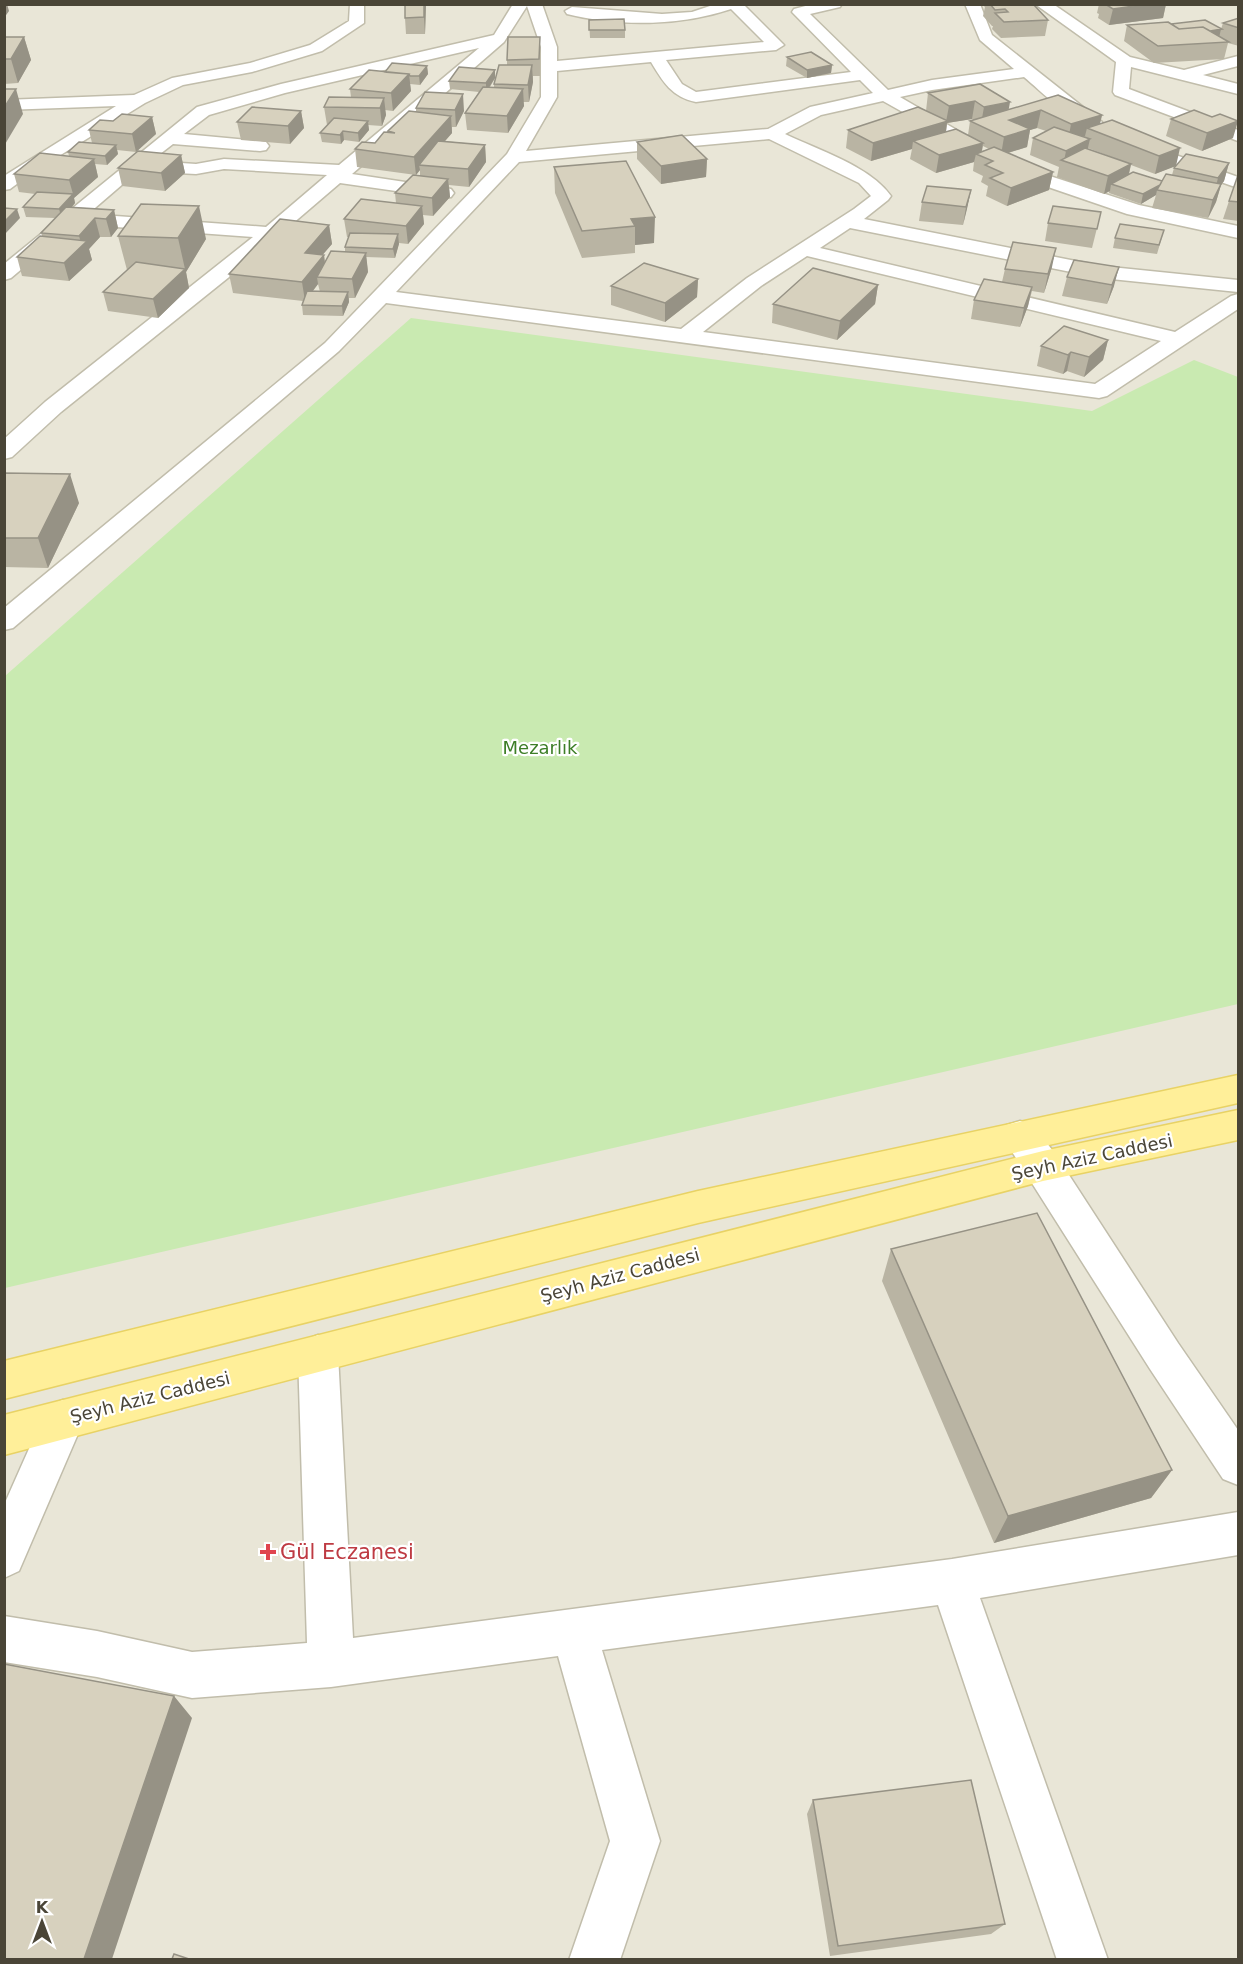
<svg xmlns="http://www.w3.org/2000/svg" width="1243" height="1964" viewBox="0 0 1243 1964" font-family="'DejaVu Sans',sans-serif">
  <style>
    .residential { fill: #e9e6d7 }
    .green { fill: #c9eab1 }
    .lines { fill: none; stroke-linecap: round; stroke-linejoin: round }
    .minor-casing { stroke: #c1bdab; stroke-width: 3 }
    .major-casing { stroke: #e8d265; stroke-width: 3 }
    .minor { fill: #fff; fill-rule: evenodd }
    .major { fill: #ffef99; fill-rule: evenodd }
    .wall { fill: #b9b4a3; fill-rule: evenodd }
    .shaded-wall { fill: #969285 }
    .building { fill: #d7d1be; stroke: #969285; stroke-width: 1.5 }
    .health-dot { fill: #e0444e; stroke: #fff; stroke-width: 2 }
    .labels { text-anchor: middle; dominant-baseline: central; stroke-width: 4.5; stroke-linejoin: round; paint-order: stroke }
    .park-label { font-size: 18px; fill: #3d7e27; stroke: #fff }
    .street-label { font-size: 18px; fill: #4a4537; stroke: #fff }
    .near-health-label { font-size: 21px; fill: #be3a42; stroke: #fff; text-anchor: start }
  </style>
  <rect width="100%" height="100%" fill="#f5f3ea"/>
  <path class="residential" d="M5,5H1238V1959H5Z"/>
  <path class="green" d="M411,318L1092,411L1194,360L1238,377V1004L5,1288V676Z"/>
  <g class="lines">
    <g class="minor-casing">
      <path id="minor" d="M350,4H364V23L322,51L252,72L183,85L145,103L33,172L10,189L4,190V176L116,106L4,110V100L134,95L172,78L250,63L310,45L349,21Z
        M513,4H542L557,47V61L764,42L731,9C681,26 618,27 567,14L565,11L572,7L662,14L692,12L716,4H743L784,45L776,50L666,60L682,84L696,92L851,72L792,12L794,9L813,4H842L840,7L810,14L888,90L932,80L1014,69L980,40L965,4H980L992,35L1102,122L1100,126C1080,131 1040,90 1024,77L932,90L900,97L955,129L958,133L955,137L949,138L883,101L821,115L785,134C818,150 870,166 891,196L888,200L864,219L1101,266L1238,280V292L1101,278L850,228L820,248L1175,332L1231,296L1238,294V309L1107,396L1099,398L386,303L339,351L13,628L4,630V608L325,343L507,154L541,97V47L527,6L504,42L352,174L445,188L451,189L454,193L451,197L445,198L340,183L249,261L61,412L12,457L4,459V439L45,402L253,237L75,224L11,278L4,280V264L197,107L281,84L494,35ZM479,48L339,165L224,159L196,164L151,161L173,144L260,151L266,150L269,146L266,142L260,141L184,134L209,115L285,93ZM651,62C663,82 672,97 696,102L860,80L873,93L810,107L768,129L526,151L557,97V71ZM769,139L859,183L871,196L854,209L747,278L681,329L396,292L519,162ZM224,169L327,175L266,227L88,214L138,171L196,174ZM807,256L1161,341L1095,384L703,332L761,286Z
        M1035,4H1053L1130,57L1184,70L1238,56V66L1203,75L1238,84V94L1131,67L1129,89L1238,130V141L1115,95L1113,92L1116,62Z
        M1136,141L1238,177V188L1130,150L1127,146L1130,142Z
        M1010,163L1139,205L1238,226V238L1127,214L1004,172L1001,168L1004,164Z
        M1020,1121L1033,1125L1056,1155L1178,1343L1238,1430V1485L1223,1479L1150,1369L1002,1136L1007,1125Z
        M318,1335L332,1341L338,1354L353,1638L952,1559L1238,1512V1555L980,1598L1108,1960H1057L938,1605L602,1650L660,1841L620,1960H569L610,1841L558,1656L331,1687L192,1698L97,1677L4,1662V1616L97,1631L192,1652L307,1643L298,1354L304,1341Z
        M63,1400L78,1406L84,1420L19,1571L4,1578V1505L48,1406Z"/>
    </g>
    <g class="major-casing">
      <path id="major" d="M1238,1075V1103L698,1223L4,1399V1361L698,1191Z
        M1238,1110V1140L1043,1181L4,1455V1415L1043,1151Z"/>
    </g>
    <use href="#minor" class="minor"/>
    <use href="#major" class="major"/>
  </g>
  <path class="wall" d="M405,4H426L425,34H406L405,18Z
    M982,4H1033L1048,20L1045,36L1001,38L992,29L993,26H992L983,16L985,7Z
    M1099,4H1166L1163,18L1109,25L1098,18L1099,14L1097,13Z
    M1239,18V46L1228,43L1224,59L1154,63L1124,41L1127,25L1171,24L1221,29L1223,23Z
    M589,20L625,30V38H590Z
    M4,37H24L31,60L18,83L4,84Z
    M540,37V76H533V82L529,102H523L524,106L508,133L467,130L465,113L479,92L450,89L449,81L495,78L490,87H494V84L507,65V60Z
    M787,57L832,65L831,73L807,78L786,66Z
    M427,66L428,74L420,85L410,84L411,91L393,111L385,110L386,115L382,126L368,125L369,130L359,142L344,140L341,144L322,142L320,133L328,125H327L324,107L351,97L350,89L385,72Z
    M980,84L1009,110L1058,95L1102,115L1100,124L1112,120L1176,166L1229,163L1224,181L1221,185L1216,202L1208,218L1152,208L1156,195L1141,204L1109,193V191L1104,194L1057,177L1059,167L1030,155L1033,138L1046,131L1037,128L1030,130L1027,147L1008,153L1053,172L1049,190L1007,206L986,196L988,186L981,182L983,176L973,171L974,162L936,173L910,159L912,149L871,161L846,148L848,130L929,112L926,111L928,93ZM972,119L974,120L970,121L968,135L946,132L947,123ZM983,146L989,149L982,151ZM1088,148L1125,162L1088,149ZM1131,165L1155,174L1175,166L1174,168L1172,175L1162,181L1129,174Z
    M425,92L464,111L456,127H452V133L445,141L485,145L486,162L469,187L449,185L450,197L433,216L423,215L424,224L408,244L399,243L395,258L366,257L368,272L355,298H349V302L343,316L303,315L302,305L303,301L233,293L229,274L329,225L332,244L322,255H324L325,263L345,252V247L349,237H347L344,219L396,203L395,193L420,176V170L416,175L357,167L355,149L375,143L388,133V131L416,111V108ZM318,284L320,292L313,291Z
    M301,111L304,128L290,144L241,140L237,122Z
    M152,117L156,134L136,152L117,150L118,154L107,165L95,164L98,177L74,198L75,203L72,207L114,210L118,228L111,237H100L89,249L92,260L69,281L22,276L17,257L42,236L41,233L55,218L26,217L23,207L35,194L19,192L14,174L69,156L68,152L92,143L89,130L113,121Z
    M1171,119L1233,138L1202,151L1166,136Z
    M637,142L707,159L706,177L661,184L637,159Z
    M181,155L185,173L165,191L122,186L118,168Z
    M626,161L654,243L635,245V253L582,258L555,193L554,167Z
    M1239,175V221L1223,219L1229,201Z
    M971,190L963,225L919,221L922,202Z
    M1101,212L1092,248L1045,241L1048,223Z
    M1164,230L1157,254L1113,248L1115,238Z
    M118,236L206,239L186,272L189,288L158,318L108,311L103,292L128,270H127Z
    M1074,260L1114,286L1107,304L1062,296L1067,277Z
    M1052,267L1044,293L1032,291L1028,306L1020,327L971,319L974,300L1002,282L1005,269Z
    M698,279L697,297L665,322L611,305V286Z
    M878,285L875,304L837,340L772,323L773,304Z
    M1108,340L1103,360L1084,377L1067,371L1063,374L1037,366L1041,346Z
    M4,473L79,503L48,568L4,567Z
    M891,1249L1172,1470L1151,1498L994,1543L882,1281Z
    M813,1800L1005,1924L991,1934L830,1956L807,1814Z"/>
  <path class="shaded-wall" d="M4,4H7L9,11L4,18Z
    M424,4H426L425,34L424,17Z
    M1148,4H1166L1163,18L1109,25L1113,9Z
    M1221,29L1219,38L1184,34Z
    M24,37L31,60L18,83L11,59Z
    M532,65L533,82L529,102L528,85Z
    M832,65L831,73L807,78V70Z
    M427,66L428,74L420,85L419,76Z
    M495,70V78L486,92V83Z
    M409,74L411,91L393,111L391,93Z
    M16,89L23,114L4,146V108Z
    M523,89L524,106L508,133L507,116Z
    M463,94L464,111L456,127L455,110Z
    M384,98L386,115L382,126L380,108Z
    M975,101L972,119L947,123L945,139L913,141L912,149L871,161L873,143L946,122L949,106Z
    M1010,102L1007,119L981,124L984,107Z
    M1041,110L1037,128L1030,130L1027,147L1001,155L1004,137L1009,120Z
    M301,111L304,128L290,144L288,126Z
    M1102,115L1098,132L1087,128L1085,136L1068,141L1071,124Z
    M451,116L452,133L424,165H419L420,170L416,175L414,157Z
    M152,117L156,134L136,152L132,134Z
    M368,121L369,130L359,142L358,133Z
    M1238,121L1233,138L1202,151L1207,133Z
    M343,131L344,140L341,144L340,135Z
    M1090,139L1086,156L1064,161L1066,151Z
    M983,143L981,156L976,154L974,162L936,173L939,155Z
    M116,145L118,154L107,165L105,156Z
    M485,145L486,162L469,187L468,169Z
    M1180,148L1176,166L1155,174L1159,156Z
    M181,155L185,173L165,191L161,173Z
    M94,159L98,177L74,198L75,203L62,219L59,209L73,194L69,180Z
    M707,159L706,177L661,184V166Z
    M1229,163L1224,181L1221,185L1216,202L1208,218L1218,178Z
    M1131,164L1127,182L1111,184L1110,191L1104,194L1108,176Z
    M1053,172L1049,190L1007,206L1011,188Z
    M448,179L450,197L433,216L432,198Z
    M1164,182L1157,190L1156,195L1141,204L1143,194Z
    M971,190L967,209L963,225L966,207Z
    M199,206L206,239L186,272L189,288L158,318L153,299L185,269L178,238Z
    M422,206L424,224L408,244L406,226Z
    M17,209L20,218L5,234L4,222Z
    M114,210L118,228L111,237L106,219Z
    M655,217L654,243L635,245V226L631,219Z
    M95,218L100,237L89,249L92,260L69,281L64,263L82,246L79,236Z
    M329,225L332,244L308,272L305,253Z
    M398,234L399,244L395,258L393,249Z
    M1056,248L1052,267L1044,293L1048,274Z
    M366,253L368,272L355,298L352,279Z
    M324,255L326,274L317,277L318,284L305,301L302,282Z
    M1119,267L1114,286L1107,304L1112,285Z
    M698,279L697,297L665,322V303Z
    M878,285L875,304L837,340L840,321Z
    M1032,287L1028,306L1020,327L1024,308Z
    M348,292L349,302L343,316L342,306Z
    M1108,340L1103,360L1084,377L1089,357Z
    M1071,352L1067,371L1063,374L1068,355Z
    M70,474L79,503L48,568L38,538Z
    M1172,1470L1151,1498L994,1543L1008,1516Z
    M174,1696L192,1718L112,1959H84Z"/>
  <path class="building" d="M405,4H424V17L405,18Z
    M990,4H1033L1048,20L1004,22L995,13L1008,12L1005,9L995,10Z
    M1105,4H1148L1113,9Z
    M1239,18V28L1223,23Z
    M624,19L625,30H589V20Z
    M1205,20L1222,29L1210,31L1203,27L1179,29L1171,24Z
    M1168,22L1179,29L1203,27L1229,42L1158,46L1127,25Z
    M4,37H24L11,59H4Z
    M508,37H540L539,59L507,60Z
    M811,52L832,65L807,70L787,57Z
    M392,63L427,66L419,76H410L409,74L385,72Z
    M499,65H532L528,85L494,84Z
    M459,67L495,70L486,83L449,81Z
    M369,70L409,74L391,93L350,89Z
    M980,84L1010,102L984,107L975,101L949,106L928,93Z
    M483,87L523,89L507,116L465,113Z
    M4,89H16L4,108Z
    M425,92L463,94L455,110L416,108Z
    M1058,95L1102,115L1071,124L1041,110L1009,120L1030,129L1004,137L970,121Z
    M329,97L384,98L380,108L324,107Z
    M252,107L301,111L288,126L237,122Z
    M918,107L948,121L873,143L848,130Z
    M1194,110L1212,117L1220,114L1238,121L1207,133L1171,119Z
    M409,111L451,116L414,157L355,149L362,142L375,143L384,132L395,133L388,131Z
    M122,114L152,117L132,134L89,130L100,120L113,121Z
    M334,118L368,121L358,133L343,131L340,135L320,133Z
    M1112,120L1180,148L1159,156L1087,128Z
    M1054,127L1090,139L1066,151L1033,138Z
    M956,129L983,143L939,155L913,141Z
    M682,135L707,159L661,166L637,142Z
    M438,141L485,145L468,169L419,165Z
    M79,142L116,145L105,156L68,152Z
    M994,147L1053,172L1011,188L990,178L1003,173L985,165L993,161L976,154Z
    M1085,148L1131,164L1108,176L1061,160Z
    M138,151L181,155L161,173L118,168Z
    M40,153L94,159L69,180L14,174Z
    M1186,154L1229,163L1218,178L1174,168Z
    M626,161L655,217L631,219L635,226L582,231L554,167Z
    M1133,172L1162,181L1160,185L1143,194L1111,184Z
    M1166,174L1221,184L1213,200L1157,190Z
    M413,175L448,179L432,198L395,193Z
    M1238,175H1239V202L1229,201Z
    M927,186L971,190L966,207L922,202Z
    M37,192L73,194L59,209L23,207Z
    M361,199L422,206L406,226L344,219Z
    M141,204L199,206L178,238L118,236Z
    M1053,206L1101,212L1097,229L1048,223Z
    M66,207L114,210L106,219L95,218L79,236L41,233Z
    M4,208L17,209L4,222Z
    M280,219L329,225L305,253L324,255L302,282L229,274Z
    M1120,224L1164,230L1159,245L1115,238Z
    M350,233L398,234L393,249L345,247Z
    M40,236L87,241L64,263L17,257Z
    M1013,242L1056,248L1048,274L1005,269Z
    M331,251L366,253L352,279L317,277Z
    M1074,260L1119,267L1112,285L1067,277Z
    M136,262L185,269L153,299L103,292Z
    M644,263L698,279L665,303L611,286Z
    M813,268L878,285L840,321L773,304Z
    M984,279L1032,287L1024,308L974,300Z
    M307,291L348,292L342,306L302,305Z
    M1064,326L1108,340L1089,357L1071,352L1068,355L1041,346Z
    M4,473L70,474L38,538H4Z
    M1037,1213L1172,1470L1008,1516L891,1249Z
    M4,1664L174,1696L84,1959H4Z
    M971,1780L1005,1924L838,1946L813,1800Z
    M174,1954L189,1959H172Z"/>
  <path class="health-dot" d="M265 1543h6v6h6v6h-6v6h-6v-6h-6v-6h6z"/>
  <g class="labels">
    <g class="park-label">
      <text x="540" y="747">Mezarlık</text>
    </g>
    <g class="street-label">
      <text transform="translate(1092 1157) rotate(-12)">Şeyh Aziz Caddesi</text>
      <text transform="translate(620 1275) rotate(-15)">Şeyh Aziz Caddesi</text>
      <text transform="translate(150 1397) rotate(-14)">Şeyh Aziz Caddesi</text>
    </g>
    <g class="near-health-label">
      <text x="280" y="1552">Gül Eczanesi</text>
    </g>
  </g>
  <rect width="1243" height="1964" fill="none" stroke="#4a4537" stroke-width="12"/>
  <g transform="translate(42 1922)" stroke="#ffffff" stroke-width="4.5" paint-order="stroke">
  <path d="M0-4.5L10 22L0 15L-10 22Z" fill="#4a4537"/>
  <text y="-9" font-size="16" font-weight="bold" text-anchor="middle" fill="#4a4537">K</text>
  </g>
</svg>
